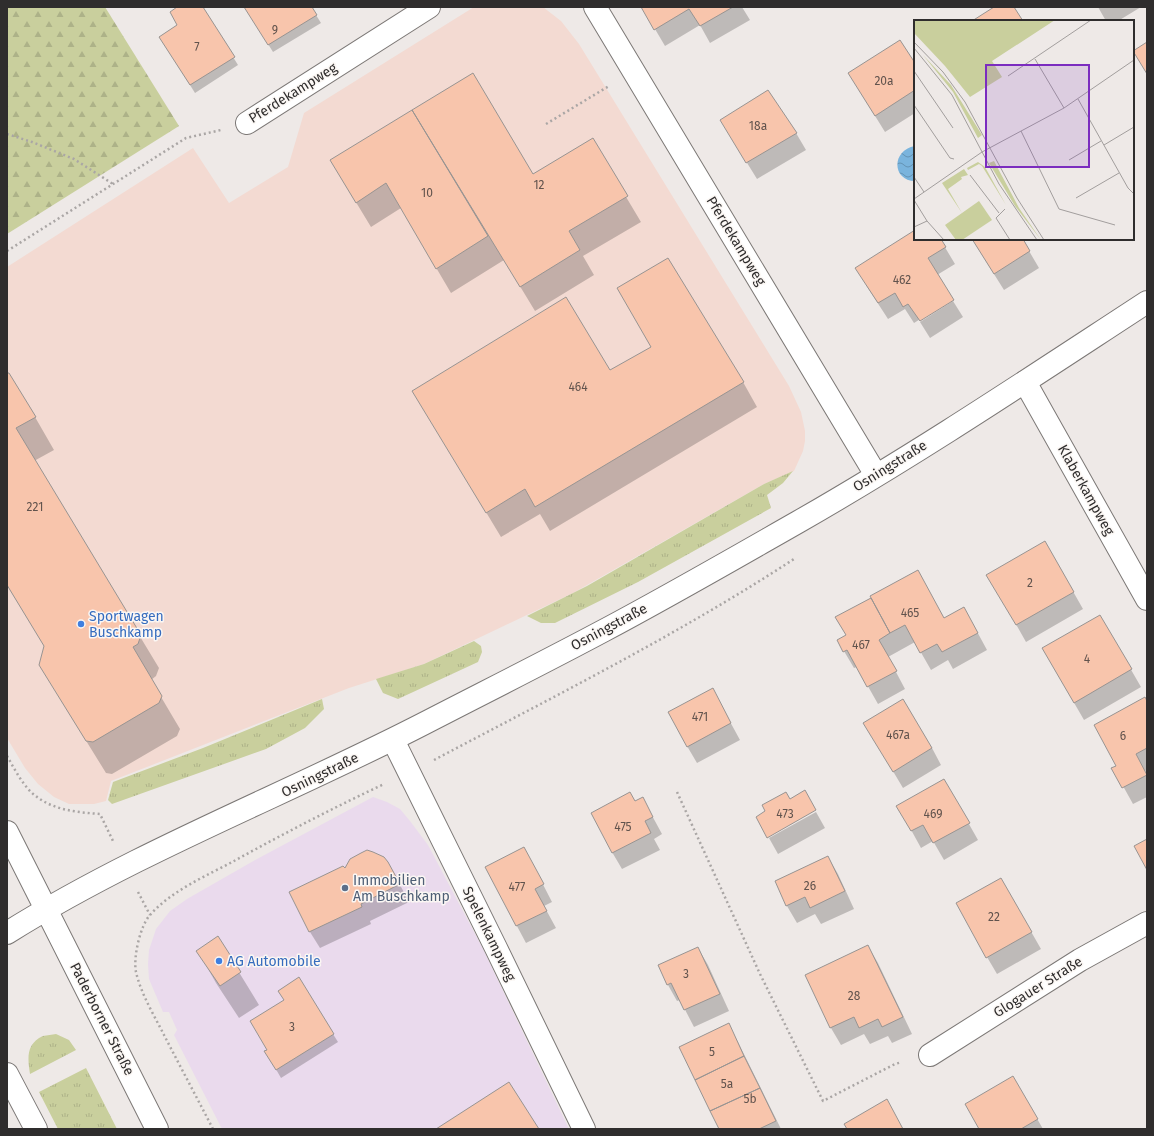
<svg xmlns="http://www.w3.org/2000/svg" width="1154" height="1136" viewBox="0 0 1154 1136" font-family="'Fira Sans',sans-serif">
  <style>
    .commercial { fill: #eadaed }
    .industrial { fill: #f3dad2 }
    .grass { fill: url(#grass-tufts) }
    .forest { fill: url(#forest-firs) }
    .water { fill: url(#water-waves) }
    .shadow { fill: #0003 }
    .building { fill: #f8c5ac; stroke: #989492 }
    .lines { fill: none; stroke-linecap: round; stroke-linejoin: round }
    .street-casing { stroke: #7c7876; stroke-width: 24 }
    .secondary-casing { stroke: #7c7876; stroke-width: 24 }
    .path { stroke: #aaa6a5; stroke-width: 2.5; stroke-dasharray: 2 3; stroke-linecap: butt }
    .street { stroke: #fff; stroke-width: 22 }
    .secondary { stroke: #fff; stroke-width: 22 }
    .shop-dot { fill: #3f7fe0; stroke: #fbf7f4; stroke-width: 1.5 }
    .service-dot { fill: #5c6f8a; stroke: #fbf7f4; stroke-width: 1.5 }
    .labels { text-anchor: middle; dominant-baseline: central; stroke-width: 3; stroke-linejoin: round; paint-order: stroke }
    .number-label { font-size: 12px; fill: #61534d }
    .street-label { font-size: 14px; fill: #2f2d2d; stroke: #fbf7f4 }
    .shop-label { font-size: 14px; fill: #366cbe; stroke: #fbf7f4; text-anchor: start }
    .service-label { font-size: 14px; fill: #4e5e75; stroke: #fbf7f4; text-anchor: start }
    .inset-road { fill: none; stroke: #a29e9d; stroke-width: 1 }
    .view { fill: #7b2cbf; fill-opacity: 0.15; stroke: #7b2cbf; stroke-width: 2 }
    .inset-edge { fill: none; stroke: #2f2d2d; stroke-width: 2 }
  </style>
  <defs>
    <pattern id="grass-tufts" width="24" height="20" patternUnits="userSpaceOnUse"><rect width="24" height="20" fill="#c9cf9d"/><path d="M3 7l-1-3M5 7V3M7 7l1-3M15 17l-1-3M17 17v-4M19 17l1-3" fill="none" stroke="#adb288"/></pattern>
    <pattern id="forest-firs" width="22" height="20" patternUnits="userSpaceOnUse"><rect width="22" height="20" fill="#c9cf9d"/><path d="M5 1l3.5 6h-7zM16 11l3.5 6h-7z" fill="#adb288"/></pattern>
    <pattern id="water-waves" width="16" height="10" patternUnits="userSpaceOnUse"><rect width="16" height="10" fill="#7ab4dd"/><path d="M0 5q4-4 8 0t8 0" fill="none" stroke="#6493b4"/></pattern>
  </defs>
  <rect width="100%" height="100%" fill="#eee9e7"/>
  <path class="commercial" d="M373,797L387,802L400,809L410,821L428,845L483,949L569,1129H222L174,1035L177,1030L169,1012H163L149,979L148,964L149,950L156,929L170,911L187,899L257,859Z"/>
  <path class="industrial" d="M474,7H543L561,21L579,44L789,386L801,412L805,431V441L803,451L794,471L764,484L573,593L424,664L349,688L111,781L106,801L94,804H69L54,797L38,784L25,768L7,738V267L193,148L229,203L288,167L304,113Z"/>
  <path class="grass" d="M793,471L783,483L767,495L771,508L638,582L555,623H541L527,616L587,586L764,484Z
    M474,641L481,646L482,652L478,662L398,699L383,693L376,679L424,664Z
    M322,699L324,709L305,728L266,749L112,804L108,800L113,782L203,748Z
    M56,1034L69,1040L76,1050L30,1074C28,1060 25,1044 43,1036C47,1035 52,1035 56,1034Z
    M86,1068L117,1129H58L39,1092Z"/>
  <path class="forest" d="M7,7H105L179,126L7,234Z"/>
  <path class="water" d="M915,146V181C892,181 891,150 915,146Z"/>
  <path class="shadow" d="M179,7H202L238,65L195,93L165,45L179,25Z
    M245,7H311L321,23L273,52Z
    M642,7H742L750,20L710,43L700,25L665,46Z
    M1098,7H1141L1118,21H1106Z
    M915,65V113L885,132L859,90Z
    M472,74L533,175L592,140L641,222L583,256L594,275L535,311L504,260L451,293L401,208L371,227L331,161Z
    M796,133L806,150L757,179L731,137Z
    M915,232V239H940L955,264L937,275L952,299L914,323L905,309L888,319L866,285Z
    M972,239H1022L1039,268L1004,290Z
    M953,301L963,317L930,338L920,322Z
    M610,372L743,382L757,407L550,531L540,514L501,537L428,416Z
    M7,374H8L35,417L54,450L34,461L159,668L156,676L151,680L180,729L177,736L112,774L106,773L59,697L45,647L7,585Z
    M1045,542L1083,609L1026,642L988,575Z
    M917,572L944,619L974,626L987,650L953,669L948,660L931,670L915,642L888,657L905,689L878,704L857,667L854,668L838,641L847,636L836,618Z
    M1100,616L1141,687L1084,720L1043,649Z
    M1147,703V770L1145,771L1147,774V797L1133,804L1113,768L1117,766Z
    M722,707L740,740L697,763L687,746Z
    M875,741L932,748L941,765L903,788Z
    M944,780L978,840L944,860L933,841L921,848L898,806Z
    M643,799L662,834L654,839L660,850L622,869L612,852L635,802Z
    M816,812L825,828L778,854L769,838Z
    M828,857L838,874L854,909L821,924L815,914L797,923L787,906L776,881Z
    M533,865L552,902L544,906L556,928L526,943L486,868Z
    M345,870L398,881L409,902L370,921L371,924L320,948L310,932Z
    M1001,879L1041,949L997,974L987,957Z
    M218,938L259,1005L239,1018L216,983L198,951Z
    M868,946L878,963L912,1034L892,1043L888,1036L870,1044L864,1034L841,1045L831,1028L806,976Z
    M698,948L708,965L729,1011L694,1027L680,1000L677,1001L668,985Z
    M728,1025L738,1042L781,1129H720Z
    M333,1034L338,1042L281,1078L266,1052Z
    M1013,1077L1043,1129H980Z"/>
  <path class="building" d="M177,7H203L235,57L190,85L159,37L177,25L170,12Z
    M244,7H312L317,15L268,45Z
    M641,7H733L700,26L689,9L654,30Z
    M994,7H1014L1023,21H972Z
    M900,40L915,63V90L875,116L848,73Z
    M1147,42V74L1133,51Z
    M473,73L533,174L593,138L628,196L569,231L580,250L520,287L412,110Z
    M768,90L797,133L746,163L720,120Z
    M412,110L488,236L436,269L386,183L356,203L330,160Z
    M915,230V239H941L946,247L928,258L954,300L920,321L908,304L903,307L895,293L878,303L855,268Z
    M972,239H1023L1030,251L994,274Z
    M668,258L744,382L535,507L525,489L486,513L412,391L566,297L610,370L651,347L617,288Z
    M7,373H9L36,417L16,428L141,635L138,644L133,647L162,696L159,703L93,742L86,741L39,665L44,646L7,585Z
    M1045,541L1074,592L1016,625L986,575Z
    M918,570L944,618L964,607L978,633L942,652L937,644L920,653L905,625L890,633L870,596Z
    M871,598L890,633L879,640L897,671L867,687L847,650L843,652L837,640L846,635L835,617Z
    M1100,615L1132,669L1074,703L1042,648Z
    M713,688L731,723L687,747L668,712Z
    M1145,697L1147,701V748L1136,754L1147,775L1122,788L1111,768L1116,766L1094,725Z
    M903,699L932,748L893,772L863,723Z
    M944,779L970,823L933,843L923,825L911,831L896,806Z
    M805,790L816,810L767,838L756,817L765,811L762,805L786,792L790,799Z
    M630,792L635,801L643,797L653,817L645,821L651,833L612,853L591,813Z
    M1147,839V870L1134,846Z
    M524,847L544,884L535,889L547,911L516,926L485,867Z
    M367,850L373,852L384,857L388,862L400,884L361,904L362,907L309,932L289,892L343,866L345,868L350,859L361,853Z
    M828,856L845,891L810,908L805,897L786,906L775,881Z
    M1001,878L1032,932L986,958L956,903Z
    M218,936L241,972L220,986L196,951Z
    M868,945L903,1017L882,1027L878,1019L859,1028L854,1017L830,1028L805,975Z
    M698,947L720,994L684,1010L671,983L667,985L658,965Z
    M299,977L334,1034L276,1070L264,1051L267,1050L250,1021L284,1000L278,991Z
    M729,1023L744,1056L695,1080L679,1047Z
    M744,1056L760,1088L710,1111L695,1080Z
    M1013,1076L1038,1119L1021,1129H979L965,1104Z
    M509,1082L539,1129H436Z
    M760,1088L776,1121L759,1129H719L710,1111Z
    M887,1099L903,1129H847L844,1124Z"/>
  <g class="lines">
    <g class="street-casing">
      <path id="street" d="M595,7L876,475
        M247,123L429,7
        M1025,382L1147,599
        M393,740L496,948L584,1129
        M930,1055L1080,960L1147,923"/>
    </g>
    <g class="secondary-casing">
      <path id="secondary" d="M7,832L157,1129
        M7,933C138,851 285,795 423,724C483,693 543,663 603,631C669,596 733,559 798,522C917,454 1032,377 1147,302
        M7,1074L36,1129"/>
    </g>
    <path class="path" d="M546,124L609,86
      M7,134L32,142L74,159L113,184
      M7,251L186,138L221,130
      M7,756C14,768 21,782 31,792C50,810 75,812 100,814L113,841
      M434,760C555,696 679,634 794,559
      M677,792L760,974L823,1101L895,1064L902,1062
      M138,892L150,915
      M213,1129C197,1098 180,1066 164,1035C154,1015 141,994 136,972C133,958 140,926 150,915C171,891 206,876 234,861C283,834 333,808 384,784"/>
    <use href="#street" class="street"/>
    <use href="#secondary" class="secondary"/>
  </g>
  <g class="shop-dot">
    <circle cx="81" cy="624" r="4"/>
    <circle cx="219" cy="961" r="4"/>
  </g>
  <circle class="service-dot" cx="345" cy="888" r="4"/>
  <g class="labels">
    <g class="number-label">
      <text x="275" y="30">9</text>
      <text x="197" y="47">7</text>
      <text x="884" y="81">20a</text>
      <text x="758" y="126">18a</text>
      <text x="539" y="185">12</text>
      <text x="427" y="193">10</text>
      <text x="902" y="280">462</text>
      <text x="578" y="387">464</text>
      <text x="35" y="507">221</text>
      <text x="1030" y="583">2</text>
      <text x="910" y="613">465</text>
      <text x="861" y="645">467</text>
      <text x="1087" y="659">4</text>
      <text x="700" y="717">471</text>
      <text x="898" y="735">467a</text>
      <text x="1123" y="736">6</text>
      <text x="785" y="814">473</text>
      <text x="933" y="814">469</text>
      <text x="623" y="827">475</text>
      <text x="810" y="886">26</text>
      <text x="517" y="887">477</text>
      <text x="994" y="917">22</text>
      <text x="686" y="974">3</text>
      <text x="854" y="996">28</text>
      <text x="292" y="1027">3</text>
      <text x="712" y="1052">5</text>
      <text x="727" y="1084">5a</text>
      <text x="750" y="1099">5b</text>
    </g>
    <g class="street-label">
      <text transform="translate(293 93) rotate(-32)">Pferdekampweg</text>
      <text transform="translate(736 241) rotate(59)">Pferdekampweg</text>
      <text transform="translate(890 466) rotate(-32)">Osningstraße</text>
      <text transform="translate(1086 490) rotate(61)">Klaberkampweg</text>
      <text transform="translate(609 627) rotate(-28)">Osningstraße</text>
      <text transform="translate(320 775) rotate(-26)">Osningstraße</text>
      <text transform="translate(489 934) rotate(64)">Spelenkampweg</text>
      <text transform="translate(1038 987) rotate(-32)">Glogauer Straße</text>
      <text transform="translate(102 1019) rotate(63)">Paderborner Straße</text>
    </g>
    <g class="shop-label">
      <text x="89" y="616">Sportwagen<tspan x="89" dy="16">Buschkamp</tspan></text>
      <text x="227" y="961">AG Automobile</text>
    </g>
    <g class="service-label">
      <text x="353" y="880">Immobilien<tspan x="353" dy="16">Am Buschkamp</tspan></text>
    </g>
  </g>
  <g transform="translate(914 20)">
    <rect width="220" height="220" fill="#eee9e7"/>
    <path d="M9,35L37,65L68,115L64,118L39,72ZM80,141L105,188L127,220L101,186L75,143ZM64,142L71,147L92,185L68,146L65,144L54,150L53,148ZM50,149L54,155L47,157L48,159L34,169L48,193L28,163Z" fill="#c9cf9d"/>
    <path d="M0,0H141L78,41L88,57L56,77L31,46L0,13Z" fill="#c9cf9d"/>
    <path d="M65,181L78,200L48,220H42L31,205Z" fill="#c9cf9d"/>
    <path class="inset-road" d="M0,22L29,52L51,82L103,178L130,220M0,28L38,75L85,164L123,220M121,39L150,88M0,51L39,108M94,56L177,0M164,79L214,168L220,174M0,85L36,138L40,139M107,111L145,189L201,205M190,125L220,107M155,140L187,121M56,155L85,193M0,157L10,172M162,178L205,153M0,179L68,132L150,88L220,40M0,180L13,201L30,220M91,189L82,198L96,220M0,207L13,201"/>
    <path class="view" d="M72,45H175V147H72Z"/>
    <rect width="220" height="220" class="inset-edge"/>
  </g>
  <rect width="1154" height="1136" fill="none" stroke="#2f2d2d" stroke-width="16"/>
</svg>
